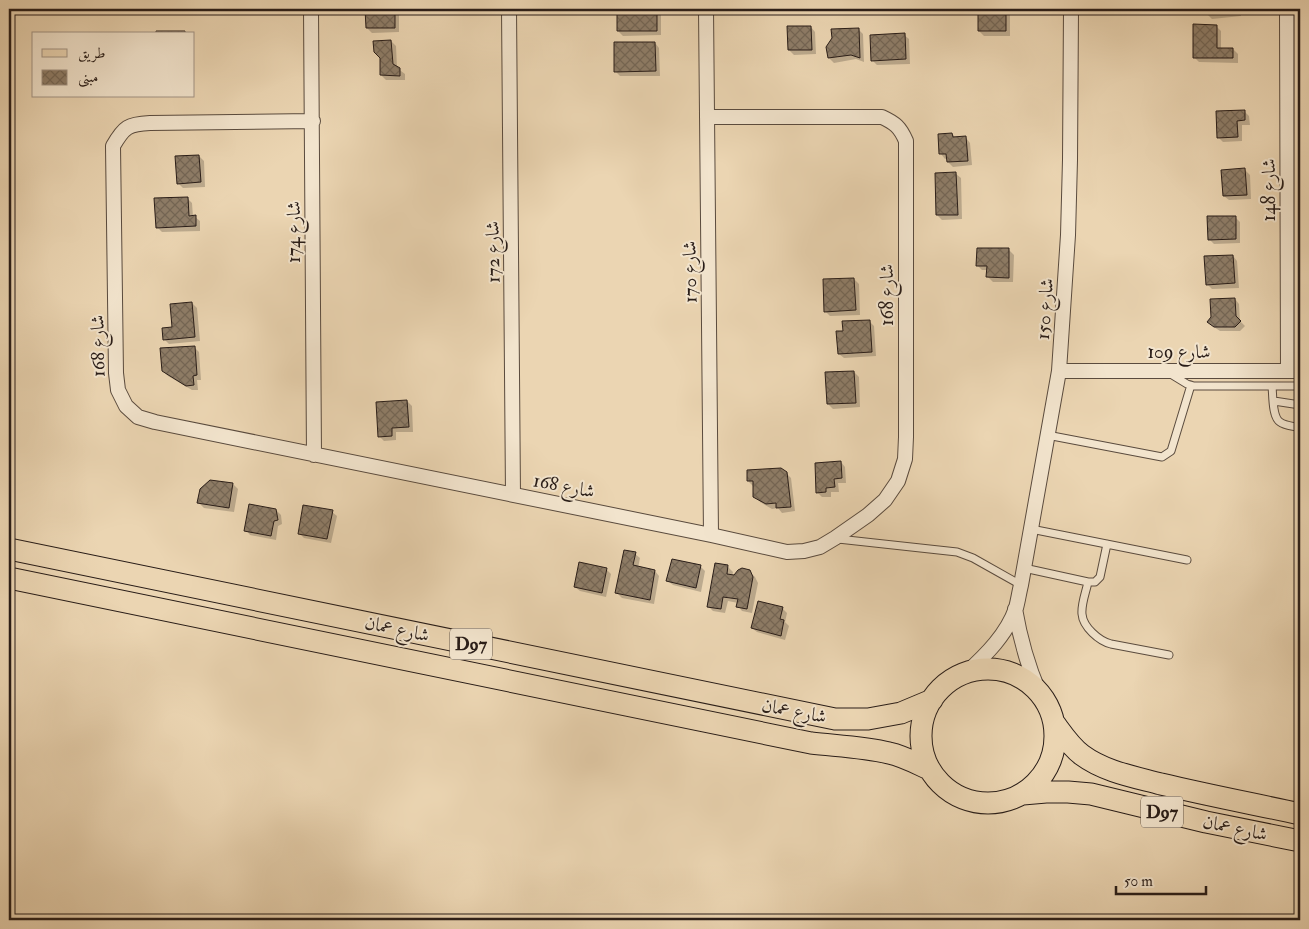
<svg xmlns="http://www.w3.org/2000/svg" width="1309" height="929" viewBox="0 0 1309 929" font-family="'IM FELL Double Pica',Amiri,serif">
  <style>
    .shadow { fill: #0003 }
    .building { fill: url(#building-cross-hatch); stroke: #291d18 }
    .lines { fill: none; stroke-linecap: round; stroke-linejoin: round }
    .lane-casing { stroke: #5a4b3e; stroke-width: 9 }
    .street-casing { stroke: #5a4b3e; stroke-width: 16 }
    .primary-casing { stroke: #291d18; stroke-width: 23 }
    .lane { stroke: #f2e4cd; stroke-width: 7 }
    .street { stroke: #f2e4cd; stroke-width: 14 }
    .primary { stroke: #ebd5b2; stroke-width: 21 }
    .labels { text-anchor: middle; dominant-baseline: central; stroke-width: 4; stroke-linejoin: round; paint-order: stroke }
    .shield { fill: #f2e4cd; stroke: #65594e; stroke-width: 1 }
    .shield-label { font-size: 18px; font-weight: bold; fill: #291d18 }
    .street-label { font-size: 19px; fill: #291d18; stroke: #f2e4cd }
  </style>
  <defs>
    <pattern id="building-cross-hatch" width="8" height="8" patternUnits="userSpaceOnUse" patternTransform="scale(1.25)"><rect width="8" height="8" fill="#8e7d68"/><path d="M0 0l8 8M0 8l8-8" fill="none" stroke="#746655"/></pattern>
  </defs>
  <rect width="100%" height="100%" fill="#ebd5b2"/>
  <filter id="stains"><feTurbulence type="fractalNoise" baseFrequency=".004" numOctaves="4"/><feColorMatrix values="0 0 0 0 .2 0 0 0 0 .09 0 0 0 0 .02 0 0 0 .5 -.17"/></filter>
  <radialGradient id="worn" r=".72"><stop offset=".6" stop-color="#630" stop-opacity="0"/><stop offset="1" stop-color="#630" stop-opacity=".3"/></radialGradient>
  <path class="shadow" d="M367,9H399V32L372,33L367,28Z
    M618,9H661V35L623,36L618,31Z
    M979,9H1008L1010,11V36H984L979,31Z
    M1206,9H1240L1241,16L1212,19L1207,14Z
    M1216,26L1221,31V49H1233L1238,54V63L1199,62L1194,57Z
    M811,27L815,32L816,54L794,55L789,50Z
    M858,29L863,34L864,62L856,59L834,63L829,58L833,38Z
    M904,35L909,39L910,64L877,65L872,60Z
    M391,41L396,46L397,68L405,74V80H386L381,75Z
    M655,43L659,48L660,76H620L616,72Z
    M1244,111L1249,116L1250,125H1242V141L1223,142L1218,137Z
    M952,134L956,138H966L970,143L972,165L953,167L948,162V158L945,159L941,154Z
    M199,156L204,161L205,187L183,188L178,183Z
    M1245,170L1250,175L1251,199L1229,200L1224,196Z
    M956,174L961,178L962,219L942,220L937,215Z
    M187,198L192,203L193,217H195L200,221V231L162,232L157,227Z
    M1235,217L1240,222V243L1214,244L1209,239Z
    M1009,250L1014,255L1013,282H993L988,277V270H982L977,265Z
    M1233,256L1237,261L1239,288L1212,289L1207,284Z
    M854,279L859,284L860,315L830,316L825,311Z
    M1235,299L1239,304L1240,321L1245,326L1240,331H1220L1214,327Z
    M192,303L197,308L200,341L169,344L164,339L174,328Z
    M869,321L874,326L876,356L844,358L839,354Z
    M194,347L199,352L201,380H197L198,390H192L168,376L163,371Z
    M854,372L859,377L860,407L833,409L828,404Z
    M407,401L412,406L413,432H396V440L384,441L379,436Z
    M841,462L845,467L846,483H838L839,492H831V497H822L817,492Z
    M786,473L791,478L795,511L782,513L778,508L772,509L760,502L755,496L753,486L748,481Z
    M210,481L233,484L238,489L234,512L204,508L199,503Z
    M276,510L281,515L282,524L278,526L276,540L250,535L246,530Z
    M332,512L337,516L331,543L304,538L299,533Z
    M635,554L640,558L638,568L655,571L659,576L654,604L622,598L617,593Z
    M716,564L728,567L733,572L732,576H735L750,572L755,577L758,583L752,613L742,611L738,606V603L728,601L725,613L713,611L708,606Z
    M700,566L705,571L701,592L673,585L668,581Z
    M606,569L611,574L606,597L580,591L575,587Z
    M782,608L787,613L785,622L789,626L785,640L757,632L752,628Z"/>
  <path class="building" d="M365,9H395V28H366Z
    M617,9H657V31H617Z
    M978,9H1006V31H978Z
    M1205,9H1236L1237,11L1206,14Z
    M1193,24L1217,25V48H1233V58H1193Z
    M787,26H811L812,50H788Z
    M859,28L860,58L851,55L828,58L826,47L832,38L831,29Z
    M156,31H185V34H156Z
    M905,33L906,59L871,61L870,35Z
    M391,40L393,64L400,68V76L380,75V58L374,52L373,41Z
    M614,42H655L656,71L614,72Z
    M1245,110V120L1237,121L1238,137L1217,138L1216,111Z
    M952,133L953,137L966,136L968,161L947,162L946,154H939L938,134Z
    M199,155L201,182L177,184L175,156Z
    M1245,168L1247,195L1223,196L1221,170Z
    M956,172L958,215H936L935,173Z
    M188,197L189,216L196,215V226L156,228L154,198Z
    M1207,216H1236V239L1208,240Z
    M977,248H1009V278L986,277L987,266H976Z
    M1233,255L1235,283L1206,285L1204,256Z
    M854,278L856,310L824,312L823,279Z
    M1235,298L1236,316L1241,321L1235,327H1214L1207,322L1211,317L1210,299Z
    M192,302L195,337L163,340L162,328L172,327L170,304Z
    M870,320L872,352L838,354L836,331H843L842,321Z
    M195,346L197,375L193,376L194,385L186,386L162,371L160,348Z
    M854,371L856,403L827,404L825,372Z
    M407,400L409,427L392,428V436L378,437L376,402Z
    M841,461L842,478L834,479L835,487L826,488V492L816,493L815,463Z
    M781,468L787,472L791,507L776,508V503L766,504L753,497V481H747V470Z
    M210,480L233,483L229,508L197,503L200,489Z
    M249,504L276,509L278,520L274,521L271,536L244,531Z
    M303,505L333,510L327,539L298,534Z
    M624,550L636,552L633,565L655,570L650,600L615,593Z
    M672,559L701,565L696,588L666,581Z
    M579,562L607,568L602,593L574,587Z
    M715,563L728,565L727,574L734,575L738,570L742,568L750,570L753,577L747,609L736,607L738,599L723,597L721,609L707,607Z
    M758,601L783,607L780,619L784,620L781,636L751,628Z"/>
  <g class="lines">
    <g class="lane-casing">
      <path id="lane" d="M1169,373L1187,384L1194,386H1300
        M1272,386C1273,395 1272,417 1280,422C1285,426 1294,426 1300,428
        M1274,401L1300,405
        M1047,435L1162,457L1171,451L1191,385
        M1031,529L1187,560
        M838,539L957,552L973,558L1021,585
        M1024,568L1088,582H1095L1100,577L1107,544
        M1088,582C1086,592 1081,604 1082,614C1083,627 1099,641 1111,644L1169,655"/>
    </g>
    <g class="street-casing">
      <path id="street" d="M311,9L314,455
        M509,9L513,495
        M706,9L711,535
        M1287,9L1288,370
        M313,121L150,123C128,124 124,127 113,146L116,373L118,390L126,406L138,417L155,422L711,535L787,552L804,551L820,547L835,538L868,515L885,500L898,481L905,459L906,437V141C900,127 895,123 882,117H707
        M1059,371H1300
        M1015,609C1020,638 1027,664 1039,692
        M966,673C986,655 1007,634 1016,608C1018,601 1019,593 1021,585L1059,371L1068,235L1070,160L1071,9"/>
    </g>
    <g class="primary-casing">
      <path id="primary" d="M9,549L835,719H868L901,713L932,700
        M9,578L811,743C837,746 864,747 889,753C903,756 916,763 929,769
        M921 736a67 67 0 1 1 134 0a67 67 0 1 1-134 0Z
        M1055,724C1063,735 1071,747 1082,755C1105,772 1135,777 1161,784C1207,795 1254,804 1300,814
        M1023,794L1046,792H1068L1091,794L1206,822L1300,841"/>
    </g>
    <use href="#lane" class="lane"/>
    <use href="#street" class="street"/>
    <use href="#primary" class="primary"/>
  </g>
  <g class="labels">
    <g class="shield">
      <rect x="450" y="628.5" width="42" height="31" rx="4"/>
      <rect x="1141" y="796.5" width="42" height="31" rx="4"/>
    </g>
    <g class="shield-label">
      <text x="471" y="644">D97</text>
      <text x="1162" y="812">D97</text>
    </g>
    <g class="street-label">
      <text transform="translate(1269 190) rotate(-90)">شارع 148</text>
      <text transform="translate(294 232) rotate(-90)">شارع 174</text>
      <text transform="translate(493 252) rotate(-91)">شارع 172</text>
      <text transform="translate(690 272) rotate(-91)">شارع 170</text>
      <text transform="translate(887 295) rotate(-90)">شارع 168</text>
      <text transform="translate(1045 309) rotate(-86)">شارع 150</text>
      <text transform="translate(98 346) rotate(-91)">شارع 168</text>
      <text x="1179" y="352">شارع 109</text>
      <text transform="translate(564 486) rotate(11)">شارع 168</text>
      <text transform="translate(397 629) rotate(12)">شارع عمان</text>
      <text transform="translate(794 711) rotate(11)">شارع عمان</text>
      <text transform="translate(1235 828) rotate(12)">شارع عمان</text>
    </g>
  </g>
  <rect width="1309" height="929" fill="none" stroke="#ebd5b2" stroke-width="30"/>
  <rect x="10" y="10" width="1289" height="909" fill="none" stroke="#291d18" stroke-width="2.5"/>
  <rect x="15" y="15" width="1279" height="899" fill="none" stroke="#291d18"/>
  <rect x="32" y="32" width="162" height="65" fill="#f2e4cd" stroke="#a29485"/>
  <rect x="42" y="49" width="25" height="8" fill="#ebd5b2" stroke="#a29485"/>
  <text x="78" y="58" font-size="15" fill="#291d18">طريق</text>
  <rect x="42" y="70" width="25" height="15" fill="url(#building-cross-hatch)" stroke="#a29485"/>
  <text x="78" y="82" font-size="15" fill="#291d18">مبنى</text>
  <path d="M1116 886v8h90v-8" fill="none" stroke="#291d18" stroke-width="2.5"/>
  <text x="1124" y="886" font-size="15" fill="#291d18" stroke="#f2e4cd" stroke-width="4" paint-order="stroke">50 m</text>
  <rect width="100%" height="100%" filter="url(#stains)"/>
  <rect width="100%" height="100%" fill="url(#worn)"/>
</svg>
